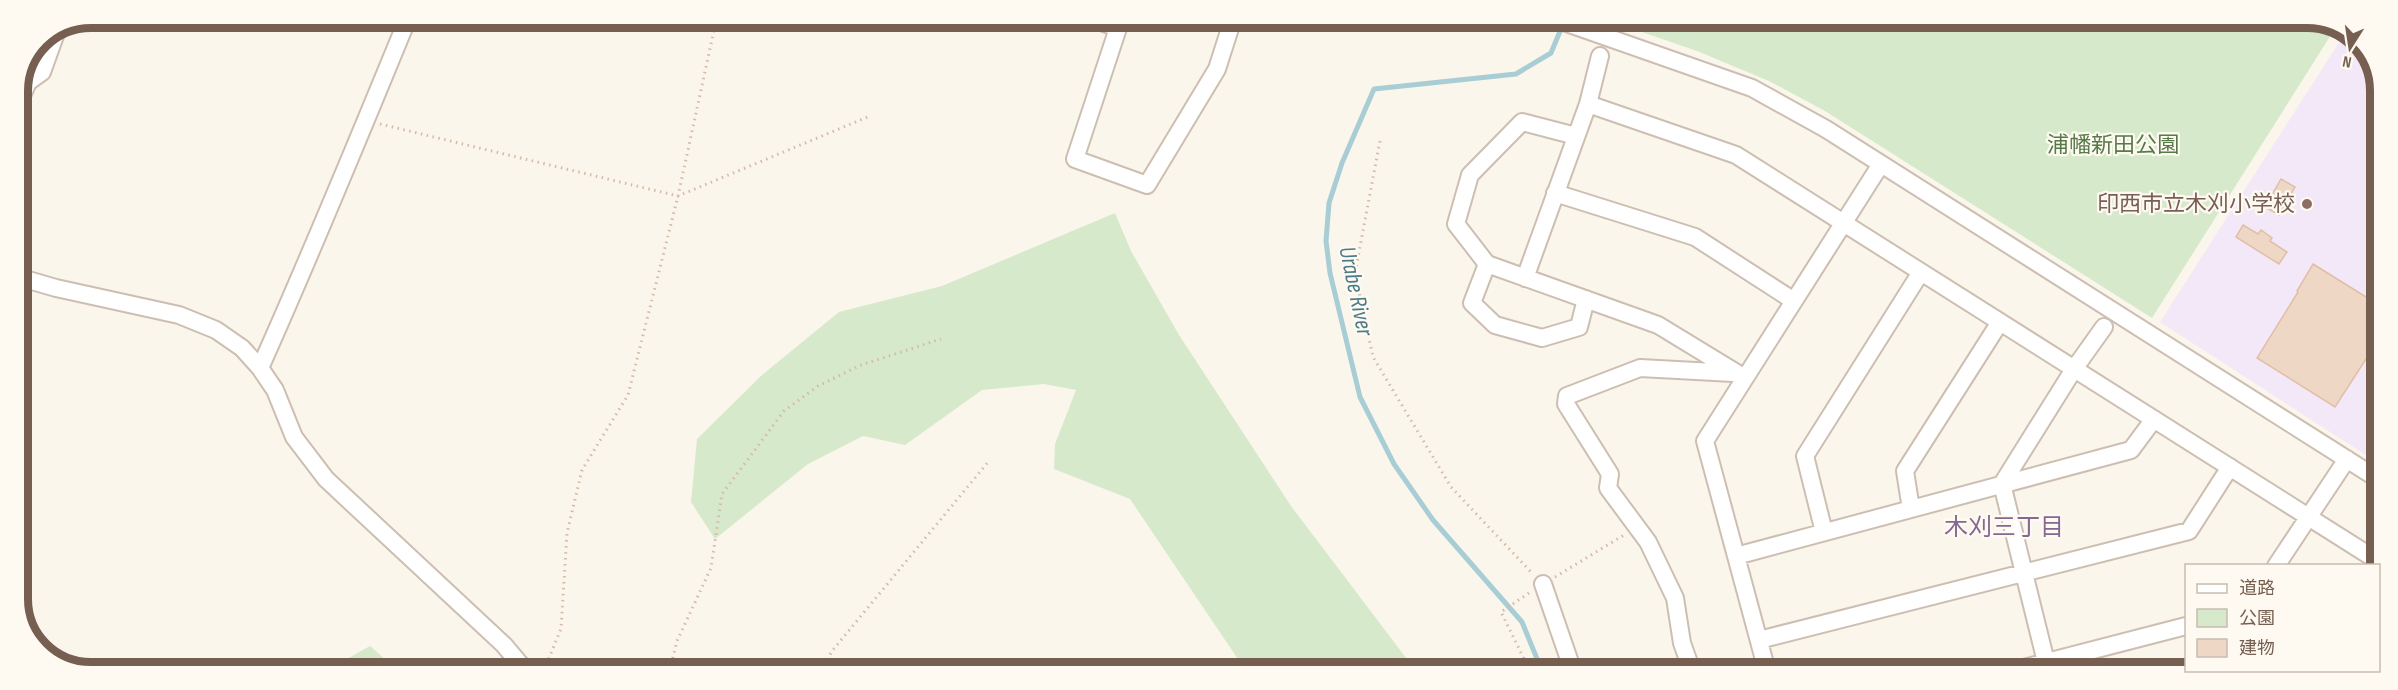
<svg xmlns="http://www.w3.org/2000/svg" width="2398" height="690" viewBox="0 0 2398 690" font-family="'Sofia Sans Condensed','Noto Sans JP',sans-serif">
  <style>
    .education { fill: #f3e8f8 }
    .green { fill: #d6e9ca }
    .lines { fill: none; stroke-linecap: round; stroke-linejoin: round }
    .stream { stroke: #a8cdd5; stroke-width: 5 }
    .building { fill: #efd7c5; stroke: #e1bea7; stroke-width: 1.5 }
    .minor-casing { stroke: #cdbeb2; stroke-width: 20 }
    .path { stroke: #d5baa8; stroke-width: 3; stroke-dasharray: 1.5 4.5; stroke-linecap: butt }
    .minor { stroke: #fff; stroke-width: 16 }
    .education-dot { fill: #8d6e63; stroke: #fefaf2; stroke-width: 2 }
    .labels { text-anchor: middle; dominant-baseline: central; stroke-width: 4.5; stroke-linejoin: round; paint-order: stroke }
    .park-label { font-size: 22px; fill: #567a48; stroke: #fefaf2 }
    .education-label { font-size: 22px; fill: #785e54; stroke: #fefaf2; text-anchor: end }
    .water-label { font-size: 24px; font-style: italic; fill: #4b7b87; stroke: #fefaf2 }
    .neighbourhood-label { font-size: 24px; fill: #846891; stroke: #fefaf2 }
    .rim { fill: none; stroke: #765e50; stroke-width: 8 }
  </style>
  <rect width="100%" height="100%" fill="#fbf6ec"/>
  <path class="education" d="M2345,33L2362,43L2380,87L2378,463L2160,322Z"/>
  <path class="green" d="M1607,20H2325L2336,27L2152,318L1825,111L1769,81L1697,51Z
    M1115,213L1131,251L1179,335L1291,506L1416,671H1246L1130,499L1054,469L1055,444L1076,390L1044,384L982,390L905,445L863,436L808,464L715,539L691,502L697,439L762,375L839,312L942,286Z
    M370,646L388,662L390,670H327Z"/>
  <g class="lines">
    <path class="stream" d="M1542,671L1522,622L1433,520L1394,464L1360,397L1330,273L1326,241L1329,203L1342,163L1374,89L1516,74L1551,53L1563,24"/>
  </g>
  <path class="building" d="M2281,179L2295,187L2279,215L2265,207Z
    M2243,225L2258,234L2261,230L2272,238L2270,241L2287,252L2279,264L2236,237Z
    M2313,264L2379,305V339L2335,407L2257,358L2298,292L2297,291Z"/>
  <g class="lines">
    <g class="minor-casing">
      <path id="minor" d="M1093,19L1118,28
        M1121,19L1075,159L1147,185L1217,69L1233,19
        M1558,20L1752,88L1826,129L2378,479
        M1588,104L1736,155L2378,561
        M18,105L28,82L42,72L56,33
        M1576,136L1522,122L1470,175L1456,224L1487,264L1658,325L1745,378
        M1555,193L1695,237L1794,301
        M1487,264L1472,303L1495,325L1542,338L1579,327L1586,299
        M18,277L56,288L179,315L216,330L242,348L260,368L275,390L294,437L326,479L504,645L525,670
        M1525,278L1588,104L1600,56
        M260,368C312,252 360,135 408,18
        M1911,509L1905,471L2000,322
        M1824,532L1805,456L1921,272
        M1736,556L2131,450L2154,419
        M2276,566L2347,459
        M1543,584L1573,671
        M1759,640L2189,531L2230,467
        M2046,662L2002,484L2074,369L2104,327
        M1692,671L1682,643L1675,598L1648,542L1608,488L1610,474L1566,404L1567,396L1640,368L1733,373
        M1767,671L1705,441L1881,164
        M2008,672L2186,626"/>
    </g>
    <path class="path" d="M380,124L678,196L870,116
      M1380,141L1355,273L1373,357L1451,487L1531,572
      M1555,577L1624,535
      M1529,593L1501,612L1530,671
      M544,670L561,629L567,533L582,470L628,395L678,196L716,21
      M670,670L677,641L711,568L722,494L784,411L818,386L861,365L941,339
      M821,670L832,651L989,461"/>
    <use href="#minor" class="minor"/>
  </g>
  <circle class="education-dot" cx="2307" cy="204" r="6"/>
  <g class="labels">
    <g class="park-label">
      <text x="2113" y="145">浦幡新田公園</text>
    </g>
    <g class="education-label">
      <text x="2295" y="204">印西市立木刈小学校</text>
    </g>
    <g class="water-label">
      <text transform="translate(1356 291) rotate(78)">Urabe River</text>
    </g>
    <g class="neighbourhood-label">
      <text x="2004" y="527">木刈三丁目</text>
    </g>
  </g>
  <path d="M0 0H2398V690H0ZM91 28H2307A63 63 0 0 1 2370 91V599A63 63 0 0 1 2307 662H91A63 63 0 0 1 28 599V91A63 63 0 0 1 91 28Z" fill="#fefaf2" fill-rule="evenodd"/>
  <path class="rim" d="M91 28H2307A63 63 0 0 1 2370 91V599A63 63 0 0 1 2307 662H91A63 63 0 0 1 28 599V91A63 63 0 0 1 91 28Z"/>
  <rect x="2185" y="564" width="195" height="108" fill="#fefaf2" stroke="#c8bcb1" stroke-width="1.5"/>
  <rect x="2197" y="584" width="30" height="9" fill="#ffffff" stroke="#c8bcb1" stroke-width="1.5"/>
  <text x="2239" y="594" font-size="18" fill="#765e50">道路</text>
  <rect x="2197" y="609" width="30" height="18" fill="#d6e9ca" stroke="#c8bcb1" stroke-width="1.5"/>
  <text x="2239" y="624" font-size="18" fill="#765e50">公園</text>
  <rect x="2197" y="639" width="30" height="18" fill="#efd7c5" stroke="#c8bcb1" stroke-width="1.5"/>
  <text x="2239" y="654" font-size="18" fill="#765e50">建物</text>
  <g transform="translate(2350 48) rotate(192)" stroke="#fefaf2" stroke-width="4.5" paint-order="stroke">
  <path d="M0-4.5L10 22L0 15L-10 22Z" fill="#765e50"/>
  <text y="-9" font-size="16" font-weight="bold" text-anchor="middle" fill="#765e50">N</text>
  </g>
</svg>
